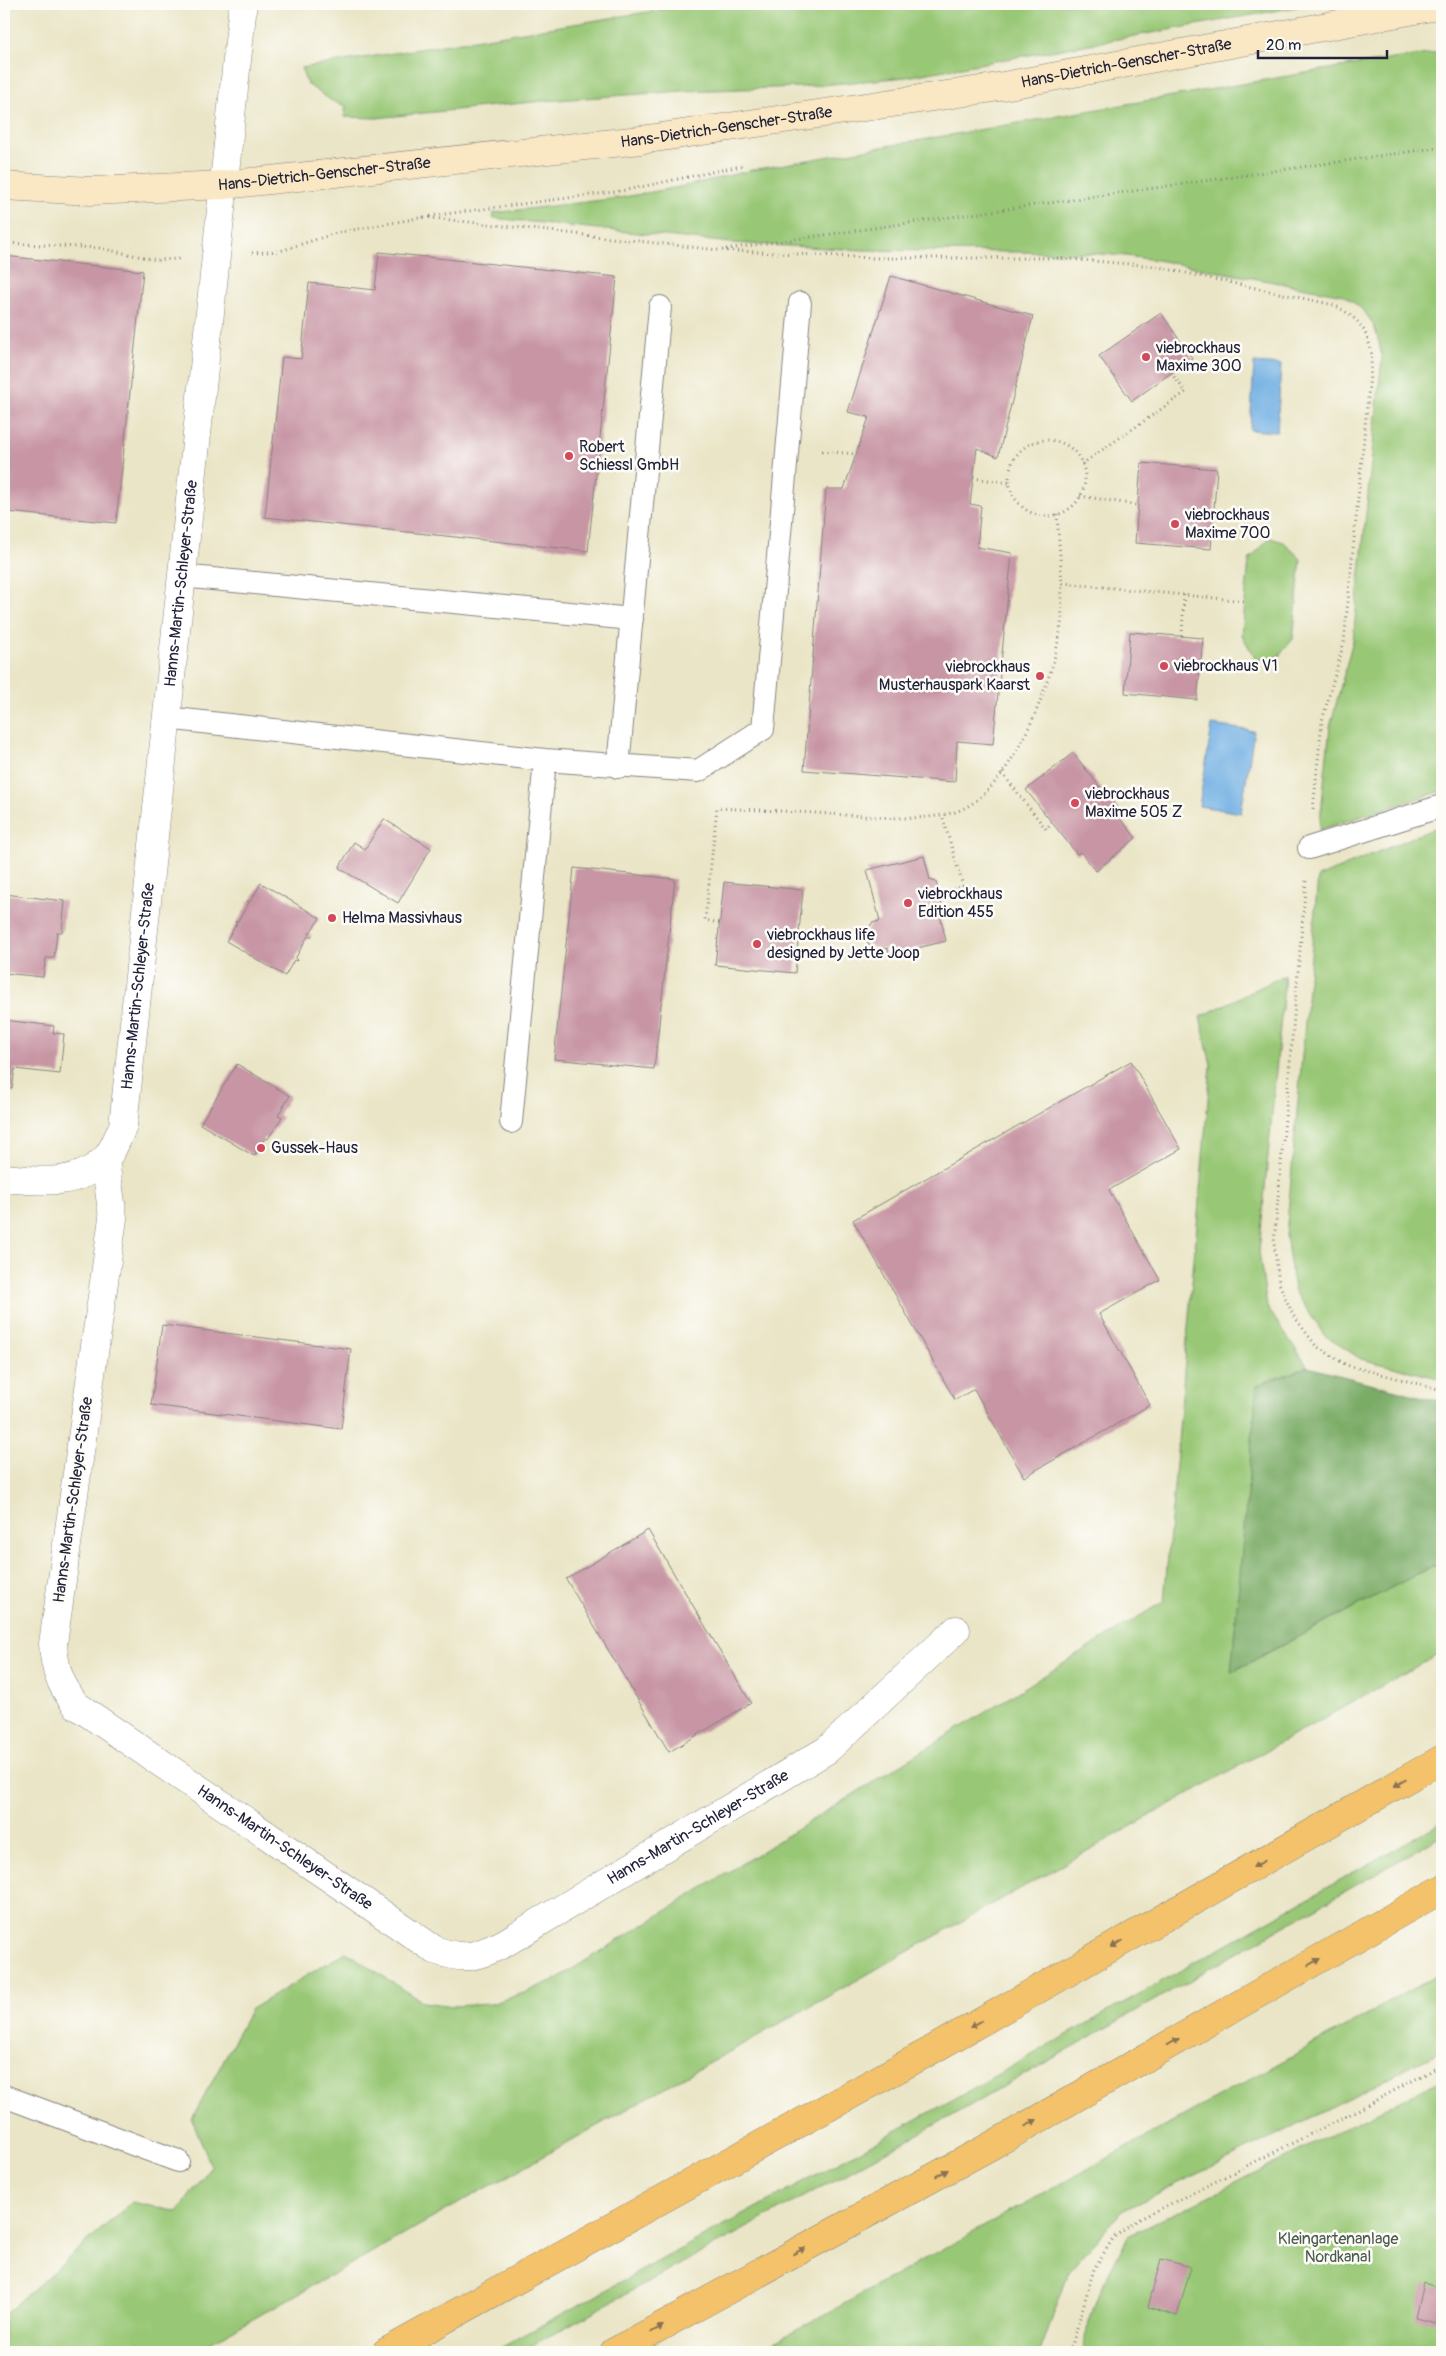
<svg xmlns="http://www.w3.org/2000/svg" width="1446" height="2356" viewBox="0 0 1446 2356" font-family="Pangolin,sans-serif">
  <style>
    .green { fill: #98c775; stroke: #5d7458 }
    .forest { fill: #7aac66; stroke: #4e6750 }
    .water { fill: #70afe3; stroke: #49688f }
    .building { fill: #c795a4 }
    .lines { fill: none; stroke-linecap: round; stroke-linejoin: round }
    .lane-casing { stroke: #868480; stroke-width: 24 }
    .street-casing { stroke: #868480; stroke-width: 29 }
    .secondary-casing { stroke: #868480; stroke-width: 29 }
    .highway-casing { stroke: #868480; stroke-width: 29 }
    .path { stroke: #868480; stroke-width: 3; stroke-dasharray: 1 4; stroke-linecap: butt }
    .lane { stroke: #fff; stroke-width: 22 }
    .street { stroke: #fff; stroke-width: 28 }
    .secondary { stroke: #fae7c3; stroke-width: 28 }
    .highway { stroke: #f3c26a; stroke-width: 28 }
    .oneway { fill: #8a7252 }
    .poi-dot { fill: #d1495b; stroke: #fdfcf7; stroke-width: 2 }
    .labels { text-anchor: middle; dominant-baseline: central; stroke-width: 5; stroke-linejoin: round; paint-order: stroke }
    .street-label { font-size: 16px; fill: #22223b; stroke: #fdfcf7 }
    .poi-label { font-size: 16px; fill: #22223b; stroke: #fdfcf7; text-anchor: start }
    .park-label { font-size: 16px; fill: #4b5c4f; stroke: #fdfcf7 }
  </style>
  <rect width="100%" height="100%" fill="#fdfcf7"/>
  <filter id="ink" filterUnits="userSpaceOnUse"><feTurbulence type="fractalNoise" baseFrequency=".02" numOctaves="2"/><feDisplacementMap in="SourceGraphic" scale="10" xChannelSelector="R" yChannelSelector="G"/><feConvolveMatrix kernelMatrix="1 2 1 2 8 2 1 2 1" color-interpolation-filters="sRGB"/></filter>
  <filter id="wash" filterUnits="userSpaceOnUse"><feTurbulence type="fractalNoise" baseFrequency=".0096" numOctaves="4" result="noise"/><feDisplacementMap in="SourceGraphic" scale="20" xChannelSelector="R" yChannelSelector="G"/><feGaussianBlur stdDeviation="1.12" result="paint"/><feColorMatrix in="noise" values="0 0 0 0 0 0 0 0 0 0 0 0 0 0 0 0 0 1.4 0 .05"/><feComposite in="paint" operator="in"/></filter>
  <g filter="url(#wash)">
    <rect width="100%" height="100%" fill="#eae5c6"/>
    <path class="green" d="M679,4H1313L906,77L801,87L682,91L543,101L376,118L344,117L346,106L332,101L307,84L301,68L678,7Z
      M1442,52V791L1319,830L1330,727L1353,640L1382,358C1376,325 1372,314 1343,295L1157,260L1126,256L1087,253L863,250L732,243L493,218L494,213L619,198L685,186L752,170L938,137L1351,65Z
      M1270,538L1284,542L1301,559L1293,639L1278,657L1256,660L1242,635L1249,560Z
      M1442,825V1379L1361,1359L1324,1335L1294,1290L1286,1235L1318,877Z
      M1285,975L1259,1252L1267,1307L1308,1367L1257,1385L1232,1672L1442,1561V1652L194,2352H4V2315L132,2202L178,2212L211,2166L192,2119L251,2009L346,1952L423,2002L453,2006L491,2004L524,1993L558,1978L1164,1601L1211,1065L1200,1017Z
      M1442,1822V1836L973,2104L520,2352H493L963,2094Z
      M1442,1973V2050L1353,2097L1122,2211L1069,2271L1040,2352H757Z
      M1442,2080V2352H1081L1096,2299L1128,2236Z"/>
    <path class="forest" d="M1308,1367L1442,1402V1561L1231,1672L1257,1385Z"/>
    <path class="water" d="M1254,363L1281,365L1277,432L1250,430Z
      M1212,725L1254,731L1241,813L1199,806Z"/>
    <g id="blocks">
      <path class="building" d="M379,252L617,277L588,551L265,517L282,357L301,359L309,283L375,290Z
        M4,256L143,271L116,523L8,512L4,540Z
        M891,276L1033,316L998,457L977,448L970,504L981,506L977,547L1012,553L993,744L957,741L955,782L804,770L826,489H844L869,417L848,412Z
        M1161,313L1192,358L1132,401L1099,356Z
        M1141,463L1217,469L1211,549L1135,543Z
        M1130,632L1203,638L1197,700L1125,693Z
        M1073,753L1124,817L1121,820L1136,838L1096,871L1081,852L1077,854L1026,790Z
        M384,819L431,848L398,903L339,868L354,842L365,849Z
        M924,856L930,880L936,882L939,894L943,911L940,915L946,941L889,955L888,948L878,950L868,944L866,933L872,923L880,921L867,870Z
        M574,868L675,879L654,1069L554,1059Z
        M724,882L803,890L795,973L715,965Z
        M261,883L320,918L309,934L312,936L310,938L308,936L296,957L297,961L294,960L285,976L226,941L237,923L235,922L238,921L249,903L247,901H251Z
        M4,894L65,901L62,932H57L54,958H46L43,977L4,973Z
        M4,1020L54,1026L53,1033L64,1034L60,1074L15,1069L12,1089L4,1088Z
        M1131,1061L1181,1149L1109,1190L1160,1280L1099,1314L1150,1405L1024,1477L974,1389L955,1400L853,1220Z
        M237,1064L290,1096L278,1115L282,1117L268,1139L265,1138L254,1156L200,1124Z
        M162,1325L351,1349L341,1429L151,1405Z
        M648,1530L751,1703L669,1752L566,1579Z
        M1161,2259L1191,2267L1177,2316L1148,2307Z
        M1423,2283L1442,2288V2301L1436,2323L1415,2318Z"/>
    </g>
  </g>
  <g filter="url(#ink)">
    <use href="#blocks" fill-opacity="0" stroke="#868480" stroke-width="1"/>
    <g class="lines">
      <g class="lane-casing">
        <path id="lane" d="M181,576L632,619
          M166,718L545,760L698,771L763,729L800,303
          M618,767L660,307
          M1309,848L1442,806
          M511,1122L545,760
          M4,2096L178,2161"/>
      </g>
      <g class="street-casing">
        <g id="street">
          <path id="s1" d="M105,1160L113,1218L53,1644C55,1670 59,1683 76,1705L435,1950C465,1961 475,1957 503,1944L827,1750L956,1630"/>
          <path id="s2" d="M4,1178C38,1181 77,1187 104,1160C113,1152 118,1136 123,1126L243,4"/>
        </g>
      </g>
      <g class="secondary-casing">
        <g id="secondary">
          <path id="s3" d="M4,186L91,191L223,185L641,140L987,89L1442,5"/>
        </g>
      </g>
      <g class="highway-casing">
        <path id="highway" d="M386,2352L930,2051L1442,1759
          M614,2352L989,2147L1442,1889"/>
      </g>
      <path class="path" d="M430,216L621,191L745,165
        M424,217L718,250L874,258H1056L1154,266L1334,305C1359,319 1366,327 1372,355L1344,642L1322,721L1313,810
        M4,243L99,248L157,260L179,259
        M726,249L1442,147
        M252,253L280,251L336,233L424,217
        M1009 478a38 38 0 1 1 76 0a38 38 0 1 1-76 0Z
        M822,451L856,454
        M1082,464L1186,392L1171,373
        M973,478L1009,483
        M1080,496L1137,505
        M1057,514L1062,583L1245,601
        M1182,636L1184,595
        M1002,773L1046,829L1052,822
        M1306,881L1274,1243L1279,1283L1293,1315L1316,1346L1346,1365L1442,1390
        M939,894L963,886L942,815
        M719,923L705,920L717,808C760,810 803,812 846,815C882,817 920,822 955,812C1011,794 1051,685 1060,632C1063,616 1061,599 1062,583
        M1070,2352L1094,2269L1114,2237L1138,2220L1339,2120L1442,2065"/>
      <use href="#lane" class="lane"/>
      <use href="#street" class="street"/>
      <use href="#secondary" class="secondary"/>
      <use href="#highway" class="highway"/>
    </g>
    <defs><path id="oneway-solid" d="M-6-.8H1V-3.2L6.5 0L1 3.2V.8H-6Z" transform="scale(1.25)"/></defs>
    <g class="oneway">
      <use href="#oneway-solid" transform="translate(1400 1783) rotate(150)"/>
      <use href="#oneway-solid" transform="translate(1259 1864) rotate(150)"/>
      <use href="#oneway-solid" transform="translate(1117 1944) rotate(150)"/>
      <use href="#oneway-solid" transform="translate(1314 1962) rotate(-30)"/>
      <use href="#oneway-solid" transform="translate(976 2024) rotate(150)"/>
      <use href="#oneway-solid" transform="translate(1173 2042) rotate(-30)"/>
      <use href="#oneway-solid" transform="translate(1031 2123) rotate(-30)"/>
      <use href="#oneway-solid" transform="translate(942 2173) rotate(-29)"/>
      <use href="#oneway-solid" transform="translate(799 2251) rotate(-29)"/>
      <use href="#oneway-solid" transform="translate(657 2329) rotate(-29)"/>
    </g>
  </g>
  <g class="poi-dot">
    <circle cx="1146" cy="357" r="5"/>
    <circle cx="569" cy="456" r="5"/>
    <circle cx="1175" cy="524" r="5"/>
    <circle cx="1164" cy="666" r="5"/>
    <circle cx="1040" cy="676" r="5"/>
    <circle cx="1075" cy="803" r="5"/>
    <circle cx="908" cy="903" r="5"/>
    <circle cx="332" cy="918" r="5"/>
    <circle cx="757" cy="944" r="5"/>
    <circle cx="261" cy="1148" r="5"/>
  </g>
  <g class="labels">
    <g class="street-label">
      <text stroke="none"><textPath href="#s3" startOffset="1131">Hans-Dietrich-Genscher-Straße</textPath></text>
      <text stroke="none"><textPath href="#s3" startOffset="726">Hans-Dietrich-Genscher-Straße</textPath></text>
      <text stroke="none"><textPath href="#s3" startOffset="321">Hans-Dietrich-Genscher-Straße</textPath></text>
      <text stroke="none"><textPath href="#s2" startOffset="690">Hanns-Martin-Schleyer-Straße</textPath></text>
      <text stroke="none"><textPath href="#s2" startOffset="285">Hanns-Martin-Schleyer-Straße</textPath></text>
      <text transform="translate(73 1500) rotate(-82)">Hanns-Martin-Schleyer-Straße</text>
      <text stroke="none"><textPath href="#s1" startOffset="1288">Hanns-Martin-Schleyer-Straße</textPath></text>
      <text stroke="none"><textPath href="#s1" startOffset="808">Hanns-Martin-Schleyer-Straße</textPath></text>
    </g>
    <g class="poi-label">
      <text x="1156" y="348">viebrockhaus<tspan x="1156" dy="18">Maxime 300</tspan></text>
      <text x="579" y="447">Robert<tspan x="579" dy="18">Schiessl GmbH</tspan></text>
      <text x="1185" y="515">viebrockhaus<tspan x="1185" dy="18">Maxime 700</tspan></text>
      <text x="1174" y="666">viebrockhaus V1</text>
      <text x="1030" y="667" text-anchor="end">viebrockhaus<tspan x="1030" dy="18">Musterhauspark Kaarst</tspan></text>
      <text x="1085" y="794">viebrockhaus<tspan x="1085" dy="18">Maxime 505 Z</tspan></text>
      <text x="918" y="894">viebrockhaus<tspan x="918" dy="18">Edition 455</tspan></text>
      <text x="342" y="918">Helma Massivhaus</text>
      <text x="767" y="935">viebrockhaus life<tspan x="767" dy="18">designed by Jette Joop</tspan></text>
      <text x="271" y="1148">Gussek-Haus</text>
    </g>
    <g class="park-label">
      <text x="1338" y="2239">Kleingartenanlage<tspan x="1338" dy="18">Nordkanal</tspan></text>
    </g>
  </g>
  <rect width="1446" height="2356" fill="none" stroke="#fdfcf7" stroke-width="20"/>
  <path d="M1258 50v8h129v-8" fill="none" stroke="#22223b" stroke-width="2.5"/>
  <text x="1266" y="50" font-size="15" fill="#22223b" stroke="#fdfcf7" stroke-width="4" paint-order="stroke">20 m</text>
</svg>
